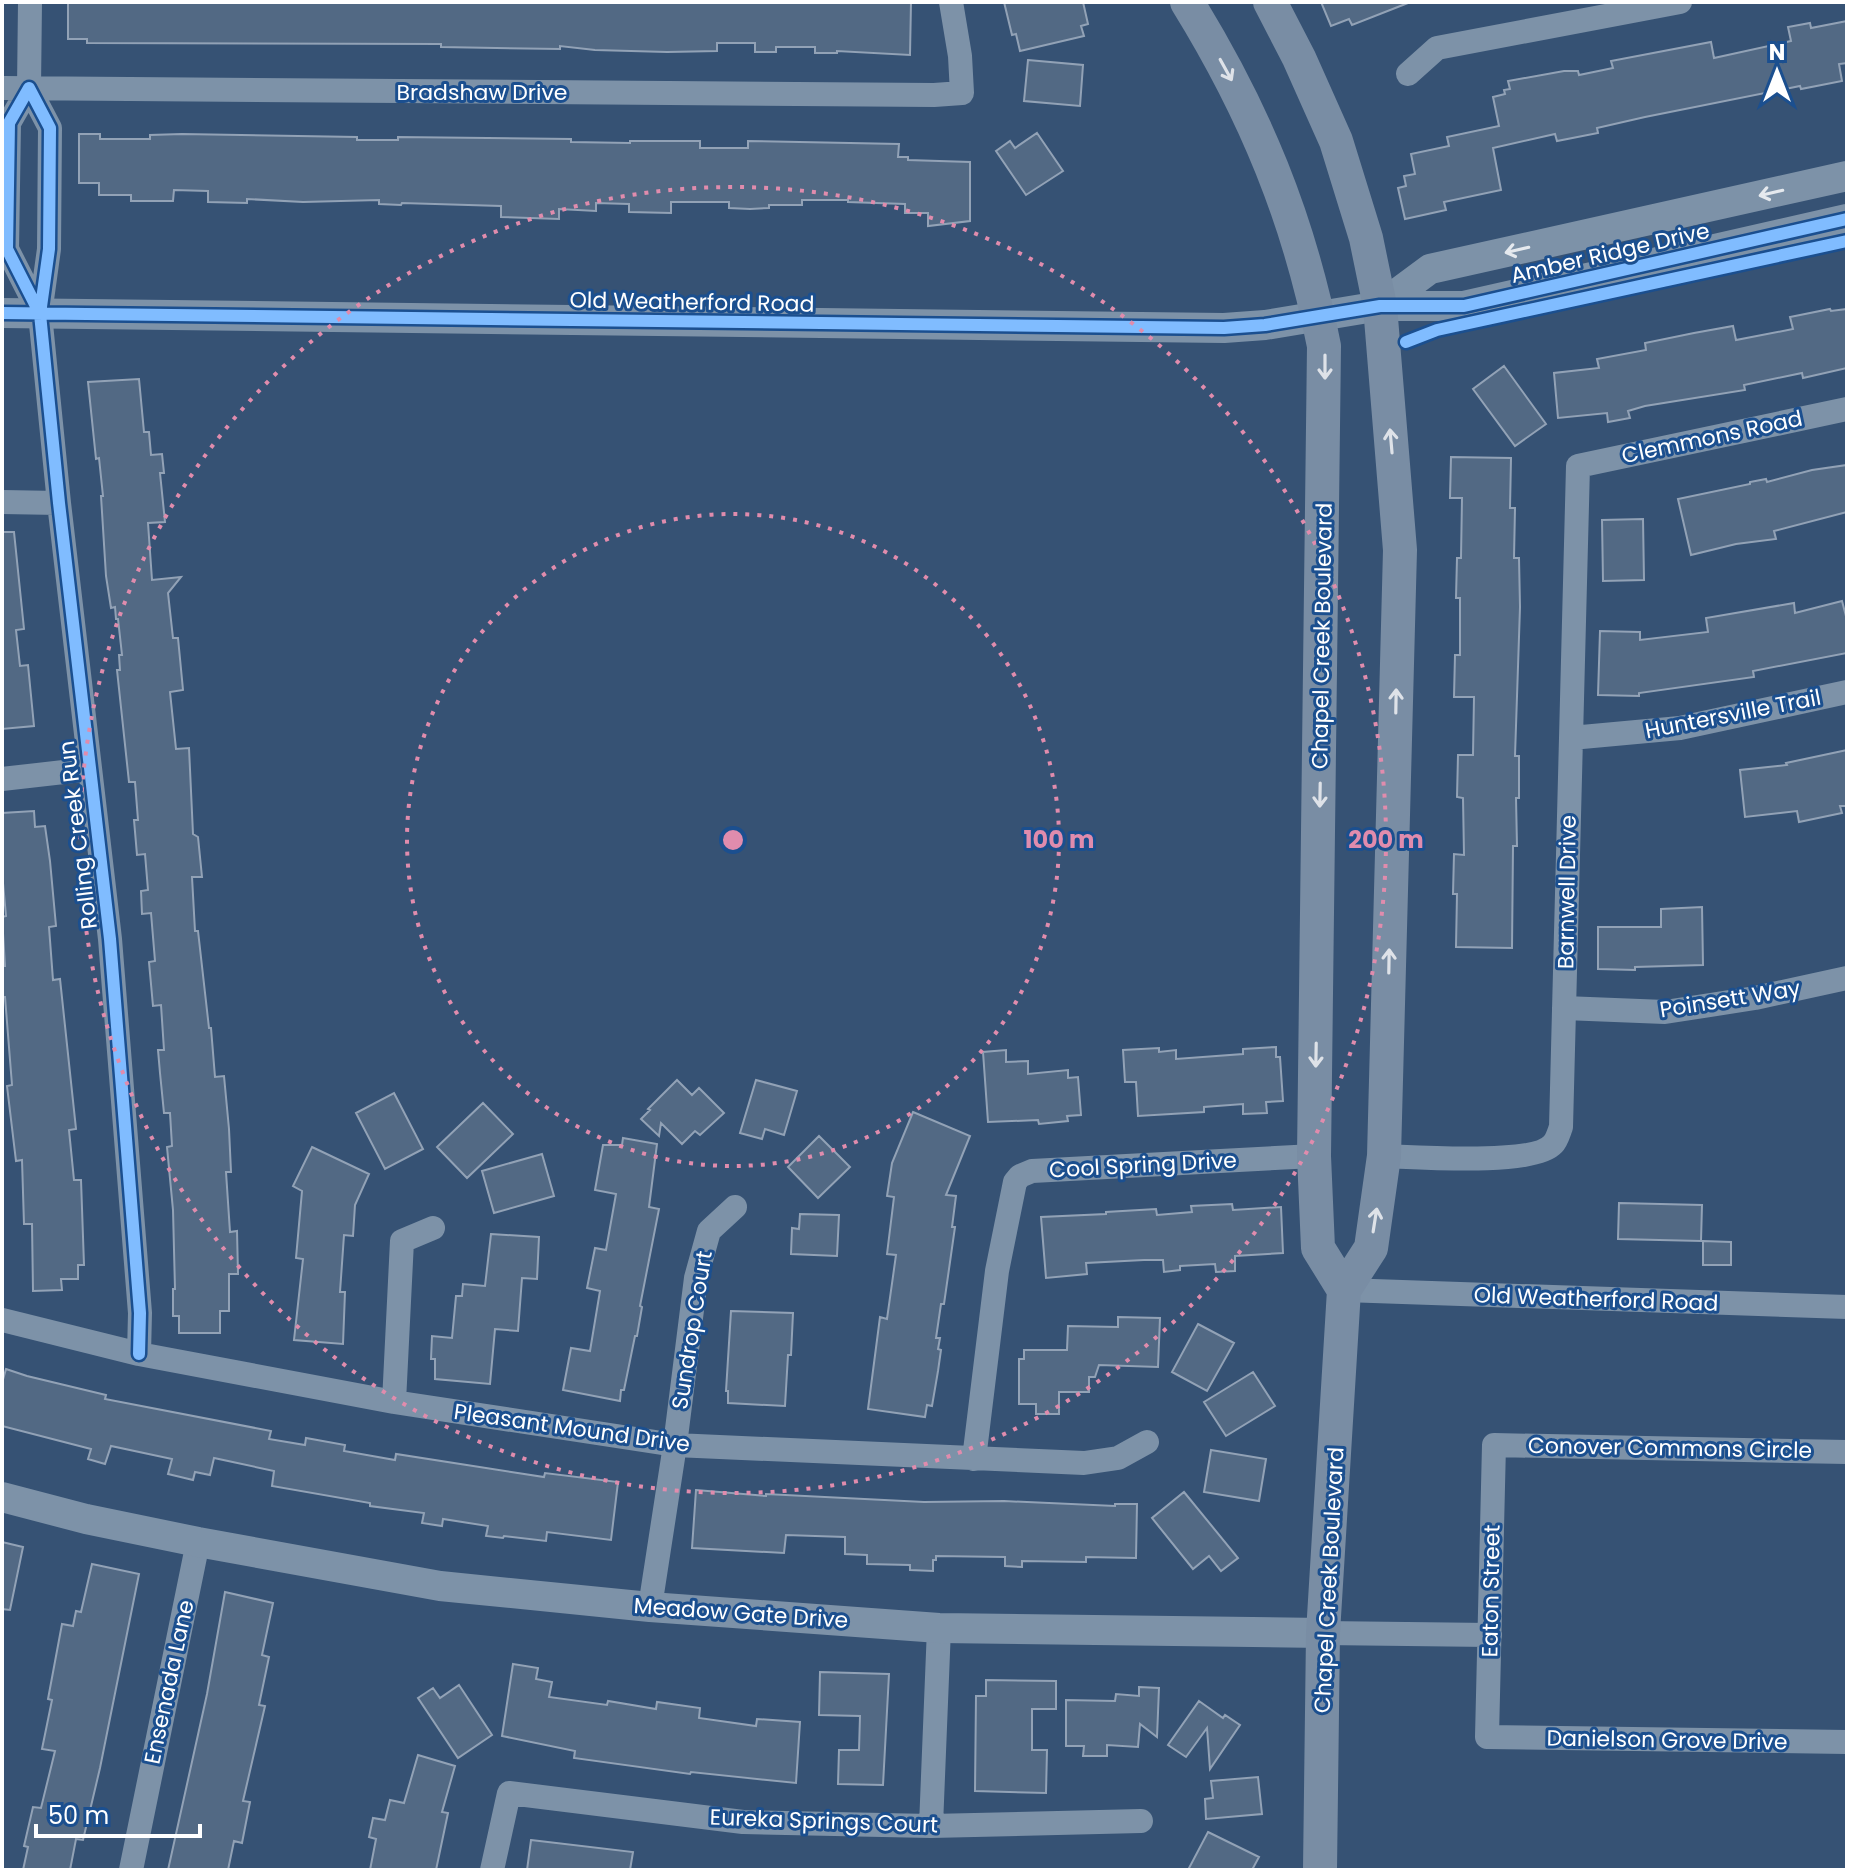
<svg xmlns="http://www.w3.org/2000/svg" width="1849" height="1872" viewBox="0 0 1849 1872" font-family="Poppins,sans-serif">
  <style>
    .building { fill: #526984; stroke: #92a2b6; stroke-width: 2 }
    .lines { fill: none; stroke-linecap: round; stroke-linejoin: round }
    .minor { stroke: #7d92a8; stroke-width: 24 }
    .tertiary { stroke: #7d92a8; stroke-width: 30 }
    .secondary { stroke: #798da4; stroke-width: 34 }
    .cycleway-casing { stroke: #1b4f8f; stroke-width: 17 }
    .cycleway { stroke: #80bcff; stroke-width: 12 }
    .oneway { stroke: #dee2e8 }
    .oneway2 { stroke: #e5e9ee }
    .ring { fill: none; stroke: #e08cad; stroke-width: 4; stroke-dasharray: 4 8 }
    .labels { text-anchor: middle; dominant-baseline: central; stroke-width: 6; stroke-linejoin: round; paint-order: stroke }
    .street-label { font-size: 22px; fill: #fff; stroke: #1b4f8f }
    .centre { fill: #e08cad; stroke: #1b4f8f; stroke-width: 4 }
    .ring-label { font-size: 24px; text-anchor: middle; font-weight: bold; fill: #e08cad; stroke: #1b4f8f; stroke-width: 6; stroke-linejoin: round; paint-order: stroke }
  </style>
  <rect width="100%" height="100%" fill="#365274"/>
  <path class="building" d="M68,2H911L910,55L837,51V53H815V47H776V52H755V43H717V51L667,52L595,50L560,46V49L441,47V44L87,43V39H68Z
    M1004,2H1083L1088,24L1081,26L1084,36L1020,51L1016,34L1012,35Z
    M1321,2H1408V3L1352,25L1349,19L1331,26Z
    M1847,21V63L1839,64L1842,81L1801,89L1800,86L1645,117L1597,128L1598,133L1557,141L1555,134L1493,148L1501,190L1444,202L1446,210L1405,219L1398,188L1406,186L1404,176L1415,174L1411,154L1449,146L1447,137L1499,126L1493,97L1505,94L1504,90L1510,89L1508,81L1564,71H1578L1579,75L1613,68L1611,61L1711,42L1714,58L1791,41L1788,27L1810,23L1811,28Z
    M1028,60L1083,65L1080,106L1024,101Z
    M1037,133L1063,171L1026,195L996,151L1010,141L1015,148Z
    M79,134H100V139H150V135L182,134L357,137V140H398V137L571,139V142L630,143V141H700V148H748V141L899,144L898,157H908V160L970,162V221L928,226V213H905V204L848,202V200H802V205H769V208L750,209L729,208V202H671V213L629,212V204L596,203V211L559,209V219L501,217V206L402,203L401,205L379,204V200L303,202L247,199V203L208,202V191L174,190L173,201H131V195H99V183H79Z
    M1830,309L1831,311L1847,309V368L1803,378L1802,373L1744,385L1745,390L1645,406L1628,411L1630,418L1608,422L1607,413L1558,418L1554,373L1599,368L1597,359L1646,350L1645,343L1694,333L1733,326L1736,340L1793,329L1790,317Z
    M1504,366L1546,424L1515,446L1473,389Z
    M139,379L144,432H149L151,455L162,454L164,473H160L165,522L148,523L152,580L181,577L168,593L173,638H178L183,690L170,692L176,749L189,748L193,834L198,837L202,877H192L195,931H198L209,1028H211L215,1077L224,1076L229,1129L231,1172H226L230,1232L237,1231L238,1274H229V1311H220V1333H179V1316H173V1289H175L173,1210L167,1147L172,1146L170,1113H164L160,1073L158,1050H164L161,1005L153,1006L149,962L155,961L151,913L142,914L141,891L148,890L145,854L137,855L134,820H138L135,782H129L117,670H120L119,655H122L118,619H116L115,607L111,608L106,576L101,496H103L99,458L96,459L88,382Z
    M1451,457L1511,458L1510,508H1515L1514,558H1519L1520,607L1515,756H1519V798H1516L1517,846H1513L1512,948L1456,947L1457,894H1453L1454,854L1464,855L1463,798L1457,797L1458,755H1473L1474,697H1454L1455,655H1460V598H1456L1457,558H1461L1462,498H1450Z
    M1847,465V512L1774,531L1776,539L1736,544L1691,555L1678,499L1750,484V482L1766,479L1767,482L1812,470Z
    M1643,519L1644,580L1603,581L1602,520Z
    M2,532H14L24,629L16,630L20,666L28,665L34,726L2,729Z
    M1842,601L1847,620V653L1753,671L1754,677L1639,693V696L1598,695L1600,631L1640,632V640L1708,632L1706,618L1794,603L1795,613Z
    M1847,750V806H1840L1842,813L1799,822L1797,811L1745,817L1740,770L1787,765L1786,763Z
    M34,811L35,827L45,826L50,861L56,926L49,927L53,980L60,979L76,1129L69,1130L74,1180H81L84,1265H78V1279H61L62,1290L33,1291L32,1224H24L22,1160L16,1161L7,1086L12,1085L5,997H2V966H5L2,917L6,916L2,872V813Z
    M1702,907L1703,965L1635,967V970L1598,969V927H1661V909Z
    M1276,1047V1057H1280L1283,1101L1266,1102L1267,1113L1243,1114V1104L1204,1107V1112L1138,1116L1136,1082H1125L1123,1050L1159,1048V1052L1176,1050V1059L1243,1054V1049Z
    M1006,1050V1062L1028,1061V1074L1068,1070V1078L1078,1077L1081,1115L1067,1116L1068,1121L1039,1124L1038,1120L988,1122L983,1052Z
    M677,1080L692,1095L699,1088L724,1113L700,1135L695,1131L682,1144L661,1123L659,1136L641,1119L650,1110L648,1109Z
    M756,1080L797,1091L784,1135L765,1129L762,1139L740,1133Z
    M394,1093L423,1149L385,1169L356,1113Z
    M483,1103L513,1134L467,1178L437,1147Z
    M913,1112L970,1136L946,1195L956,1196L952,1227H955L944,1304H941L936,1338H940L938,1349L941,1350L938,1371L932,1406L927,1405L925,1417L868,1409L880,1317L887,1319L896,1255L887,1254L894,1197L887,1196L892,1163Z
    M819,1136L850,1167L818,1198L788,1167Z
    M623,1138L657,1144L649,1207L659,1209L640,1306L642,1307L637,1336H635L624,1390H621L620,1401L563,1390L571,1348L590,1351L600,1291L587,1288L595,1248L606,1250L616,1194L595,1190L603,1145H622Z
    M312,1147L369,1174L355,1205L353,1236L344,1235L340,1292H345L343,1344L294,1340L303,1259L296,1258L302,1191L293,1186Z
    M542,1154L554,1196L494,1213L482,1171Z
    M1619,1203L1702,1205L1701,1241L1618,1239Z
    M1232,1204L1233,1210L1281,1207L1283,1253L1235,1256V1271L1216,1272L1215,1264L1180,1266V1270L1164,1272L1163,1260H1144L1086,1263L1087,1274L1046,1278L1041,1217L1106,1214V1212L1156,1209L1157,1215L1192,1212L1191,1206Z
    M800,1214L839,1215L837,1256L791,1254L792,1228L799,1229Z
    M491,1234L539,1237L537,1279L522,1278L518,1331L495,1329L490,1384L435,1379V1359H431L432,1336L452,1338L456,1296H462L463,1284L485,1286Z
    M1703,1241L1731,1242V1265H1703Z
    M731,1311L793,1313L791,1355H788L785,1406L728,1403V1391H726Z
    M1118,1317L1160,1318L1158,1367L1099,1365L1095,1377H1089V1392H1059V1414H1036V1404H1019V1359H1024V1350H1067L1068,1326L1118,1327Z
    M1198,1324L1234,1343L1207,1391L1172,1372Z
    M6,1369L27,1376L106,1395L105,1399L271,1431L269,1439L305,1445L306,1438L345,1445L344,1451L395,1460L396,1454L544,1477L545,1473L618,1482L611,1540L547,1532L546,1541L504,1536L503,1538L486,1536L488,1526L443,1519L442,1526L422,1523L424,1513L370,1506V1503L272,1486L274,1471L214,1458L210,1475L195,1472L193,1480L168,1474L172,1459L111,1446L105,1464L88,1459L91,1449L2,1426V1383Z
    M1253,1372L1275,1406L1226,1436L1204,1402Z
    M1211,1450L1266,1459L1259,1501L1204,1492Z
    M696,1490L766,1496V1494L924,1502L1004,1501L1115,1506V1504H1137L1136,1558L1086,1557V1562L1022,1561V1567L1005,1566V1557L936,1556V1560H933V1571L910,1570V1565L867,1564V1555L845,1554V1537L786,1535L784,1553L692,1548Z
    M1184,1492L1238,1558L1221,1571L1209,1556L1193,1569L1152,1518Z
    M2,1542L23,1547L10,1610L2,1609Z
    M92,1564L139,1574L100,1768L83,1840L76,1839L70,1870H23L28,1847L24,1846L33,1807L41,1808L55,1751L42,1749L52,1700L48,1699L62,1624L73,1626L76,1611L81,1612Z
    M225,1592L273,1603L262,1655L269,1657L259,1705L265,1706L243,1801L250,1802L242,1843L234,1841L228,1870H168L207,1694Z
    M513,1664L538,1668L536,1679L552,1682L549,1697L607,1705L608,1701L656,1709L657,1702L700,1708L699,1718L756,1726L757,1719L800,1722L796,1783L691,1772L690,1774L574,1758L575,1751L502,1736Z
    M820,1672L889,1674L883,1785L838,1784L839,1750H859L860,1716L819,1715Z
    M986,1680L1056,1681V1709H1032V1750H1047L1046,1793L975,1791L976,1696H986Z
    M459,1685L492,1735L458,1758L418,1698L433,1688L440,1698Z
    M1139,1687L1159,1688L1157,1737L1140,1724L1138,1747L1107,1745V1756H1083L1084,1746H1066V1700L1115,1701L1116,1694L1139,1696Z
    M1199,1701L1223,1718L1225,1715L1240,1725L1210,1769L1207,1728L1186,1757L1168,1745Z
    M418,1755L455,1766L442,1812L448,1813L436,1870H370L376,1839L369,1837L373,1818L385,1820L390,1800L404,1803Z
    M1258,1777L1262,1814L1206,1819L1205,1799L1213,1798L1211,1781Z
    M1208,1832L1259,1857L1252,1870H1188Z
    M531,1840L633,1852L630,1870H527Z"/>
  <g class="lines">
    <path class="minor" d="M1408,74L1437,48L1680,2
      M2,88L934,95L962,93L960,56L951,2
      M29,88L30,2
      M40,314L7,249L9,123L29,88L50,128L49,249L40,314L59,503L110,939L140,1313L139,1354
      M2,502L59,503
      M1571,738L1680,728L1847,692
      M2,779L90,769
      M1564,1008L1665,1012L1755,998L1847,978
      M1384,1156C1416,1157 1534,1166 1553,1144C1557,1140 1559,1132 1561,1127L1578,466L1847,409
      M1344,1290L1847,1307
      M2,1320L139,1354L394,1402L675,1445L1084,1463L1118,1458L1147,1442
      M394,1402L402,1241L433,1228
      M1847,1452L1494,1445L1487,1737L1847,1742
      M974,1459L997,1271L1015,1182L1020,1176L1032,1171L1314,1156
      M650,1607L675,1445L696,1278L709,1231L735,1207
      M1323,1633L1490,1635
      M931,1826L939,1628
      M131,1870L198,1542
      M492,1870L509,1793L743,1822L931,1826L1141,1821"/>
    <path class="tertiary" d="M1380,306L1430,269L1847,176
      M2,313L1224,328L1265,325L1380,306H1464L1847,219
      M2,1497L86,1519L198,1542L440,1586L650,1607L939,1628L1323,1633"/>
    <path class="secondary" d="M1187,2C1255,112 1299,219 1324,346L1314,1156L1318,1248L1344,1290
      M1270,2L1299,58L1336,141L1366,238L1380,306L1400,550L1384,1156L1371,1248L1344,1290L1323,1633L1320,1870"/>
    <g class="cycleway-casing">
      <path id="cycleway" d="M2,313L1224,328L1265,325L1380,306H1464L1847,219
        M40,314L7,249L9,123L29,88L50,128L49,249L40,314L59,503L110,939L140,1313L139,1354
        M1406,342L1437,330L1847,241"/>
    </g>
    <use href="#cycleway" class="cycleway"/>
  </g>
  <defs><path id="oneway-shaft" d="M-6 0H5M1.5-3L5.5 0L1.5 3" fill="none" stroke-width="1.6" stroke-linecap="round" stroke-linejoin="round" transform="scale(2)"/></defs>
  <g class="oneway">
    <use href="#oneway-shaft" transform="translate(1226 70) rotate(61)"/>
    <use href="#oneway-shaft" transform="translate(1325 367) rotate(90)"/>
    <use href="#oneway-shaft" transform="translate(1391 441) rotate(-95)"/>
    <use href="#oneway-shaft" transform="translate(1396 701) rotate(-89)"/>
    <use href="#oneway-shaft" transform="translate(1320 795) rotate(91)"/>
    <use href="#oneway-shaft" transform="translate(1389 961) rotate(-89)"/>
    <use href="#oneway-shaft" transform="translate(1316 1055) rotate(91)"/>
    <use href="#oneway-shaft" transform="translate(1375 1220) rotate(-81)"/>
  </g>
  <g class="oneway2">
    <use href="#oneway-shaft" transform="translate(1771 193) rotate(167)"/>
    <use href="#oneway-shaft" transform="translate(1517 250) rotate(167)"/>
  </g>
  <g class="ring">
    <circle cx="733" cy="840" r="326"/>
    <circle cx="733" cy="840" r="653"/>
  </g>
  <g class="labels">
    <g class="street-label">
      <text x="482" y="92">Bradshaw Drive</text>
      <text transform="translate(1610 253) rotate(-13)">Amber Ridge Drive</text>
      <text transform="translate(692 302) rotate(1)">Old Weatherford Road</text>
      <text transform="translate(1712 437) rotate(-12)">Clemmons Road</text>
      <text transform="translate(1322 636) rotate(-89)">Chapel Creek Boulevard</text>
      <text transform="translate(1733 714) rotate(-11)">Huntersville Trail</text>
      <text transform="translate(78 835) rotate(-97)">Rolling Creek Run</text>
      <text transform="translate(1567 892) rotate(-89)">Barnwell Drive</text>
      <text transform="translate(1730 999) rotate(-9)">Poinsett Way</text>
      <text transform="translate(1143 1165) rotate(-3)">Cool Spring Drive</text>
      <text transform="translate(1596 1299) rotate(2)">Old Weatherford Road</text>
      <text transform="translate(692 1330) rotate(-81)">Sundrop Court</text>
      <text transform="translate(572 1428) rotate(8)">Pleasant Mound Drive</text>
      <text transform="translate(1670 1448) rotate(1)">Conover Commons Circle</text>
      <text transform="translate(1329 1580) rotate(-87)">Chapel Creek Boulevard</text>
      <text transform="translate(1491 1591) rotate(-89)">Eaton Street</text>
      <text transform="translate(741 1613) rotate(4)">Meadow Gate Drive</text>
      <text transform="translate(169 1682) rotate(-78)">Ensenada Lane</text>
      <text transform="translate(1667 1740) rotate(1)">Danielson Grove Drive</text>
      <text transform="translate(824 1821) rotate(2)">Eureka Springs Court</text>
    </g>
  </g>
  <circle cx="733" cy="840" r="12" class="centre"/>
  <g class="ring-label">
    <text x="1059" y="848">100 m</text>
    <text x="1386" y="848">200 m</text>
  </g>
  <rect width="1849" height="1872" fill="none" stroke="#ffffff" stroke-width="8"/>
  <g transform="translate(1777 72)" stroke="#1b4f8f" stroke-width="6" paint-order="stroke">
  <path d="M0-6L14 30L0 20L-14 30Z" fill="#ffffff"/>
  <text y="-12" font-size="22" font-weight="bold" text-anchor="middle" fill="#ffffff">N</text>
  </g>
  <path d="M36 1824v12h164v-12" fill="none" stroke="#ffffff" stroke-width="4"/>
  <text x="48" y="1824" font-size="24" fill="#ffffff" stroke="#1b4f8f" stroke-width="6" paint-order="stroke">50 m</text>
</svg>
